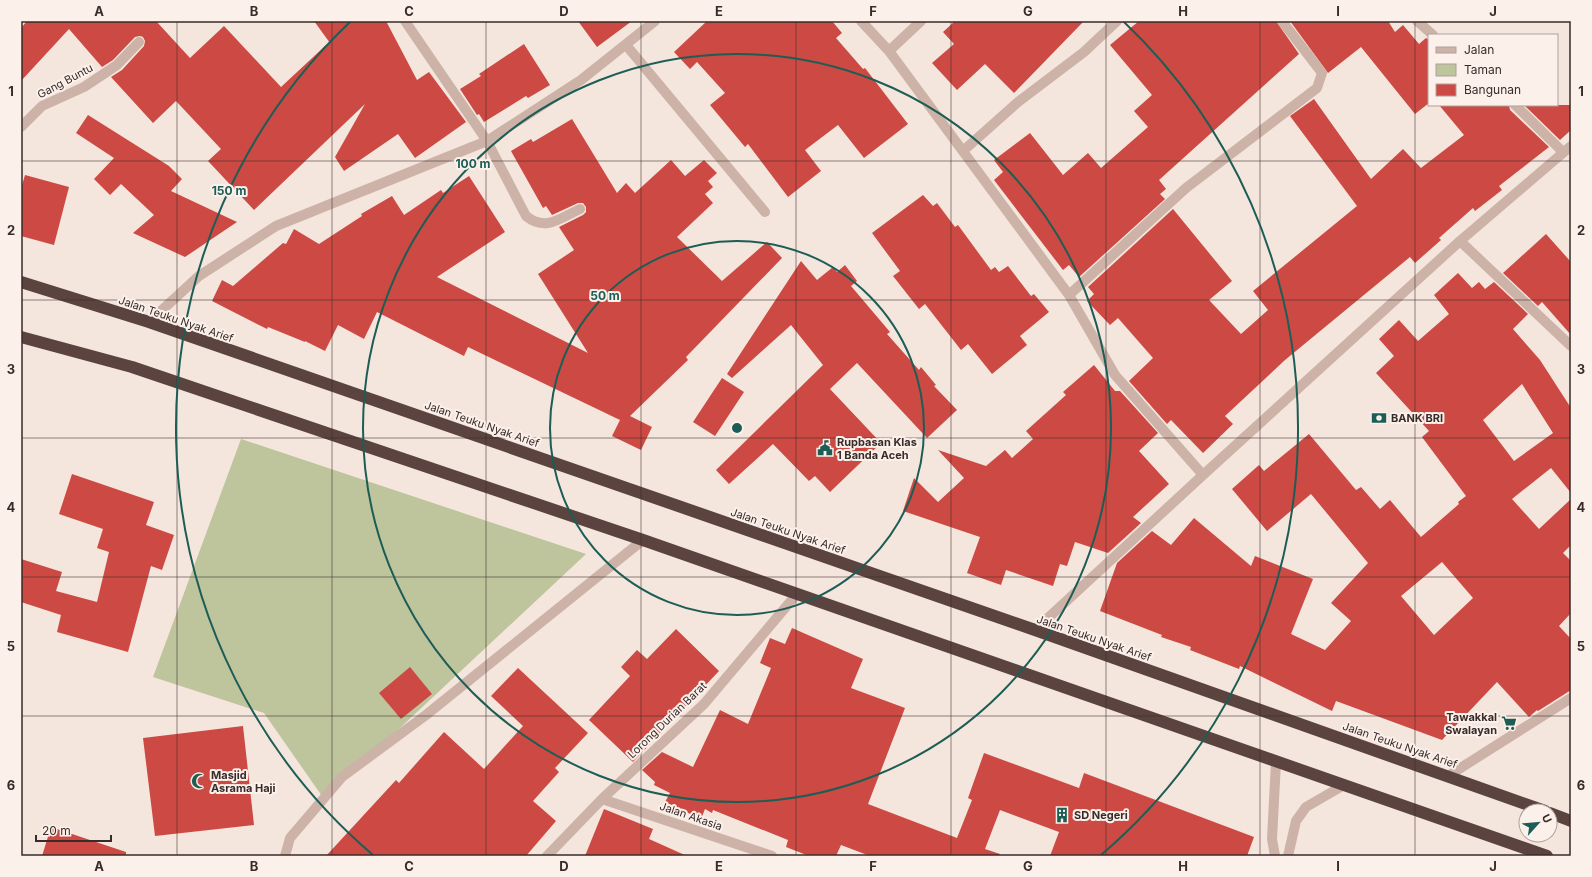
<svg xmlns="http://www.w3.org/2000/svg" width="1592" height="877" viewBox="0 0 1592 877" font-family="Inter,sans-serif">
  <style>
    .green { fill: #bec49c }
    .building { fill: #cc4a43; fill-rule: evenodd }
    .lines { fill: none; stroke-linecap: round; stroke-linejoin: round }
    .minor { stroke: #cdb2a8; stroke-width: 10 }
    .highway { stroke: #5b433f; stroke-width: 12 }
    .grid { fill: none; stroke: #392b29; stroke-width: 1; stroke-opacity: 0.55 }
    .ring { fill: none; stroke: #1c5d55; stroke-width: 2 }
    .labels { text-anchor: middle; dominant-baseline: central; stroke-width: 4; stroke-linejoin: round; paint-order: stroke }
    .street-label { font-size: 11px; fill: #392b29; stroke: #fbf0ea }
    .poi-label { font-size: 11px; font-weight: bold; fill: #392b29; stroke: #fbf0ea; text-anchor: start }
    .centre { fill: #1c5d55; stroke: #fbf0ea; stroke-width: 2 }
    .ring-label { font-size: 12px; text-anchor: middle; font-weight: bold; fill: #1c5d55; stroke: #fbf0ea; stroke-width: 4; stroke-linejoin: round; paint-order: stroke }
    .neatline { fill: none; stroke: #392b29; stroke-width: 1.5 }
    .grid-label { font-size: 13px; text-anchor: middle; font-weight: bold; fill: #392b29 }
  </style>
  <rect width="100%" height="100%" fill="#f4e5dd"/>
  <path class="green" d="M241,439L586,554L324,799L264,713L153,677Z"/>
  <path class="building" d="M27,21H156L190,58L224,26L281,87L325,46L330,43L314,21H386L417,80L429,72L466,122L415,158L398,134L344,171L335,157L365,104L254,210L208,161L221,149L176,101L153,123L111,77L122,70L144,46L145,41L143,37L140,36L135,37L113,60L102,67L69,29L21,81V28Z
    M578,21H632L597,47Z
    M707,21H832L842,33L836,38L863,69L865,68L908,124L864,158L838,125L805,150L821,171L788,197L748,144L745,147L710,105L725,93L697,62L690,69L674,52Z
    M955,21H1084L1014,93L985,64L957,90L932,63L954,44L943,32Z
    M1139,21H1276L1299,54L1159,180L1166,189L1160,194L1165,199L1079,277L1069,265L1063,270L994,180L1003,172L994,160L1030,133L1063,175L1088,153L1101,168L1148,127L1134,111L1152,95L1110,45Z
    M1290,21H1388L1395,32L1403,25L1419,44L1426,38L1429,40V103L1415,114L1361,47L1328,73Z
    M524,44L550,85L528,98L526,96L484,122L479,114L477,115L460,89L481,76L479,74Z
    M1314,99L1371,179L1403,149L1421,168L1464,135L1439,105H1509L1510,110L1549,147L1499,186L1502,190L1475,211L1473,208L1439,238L1441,240L1415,263L1410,257L1285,360L1225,416L1233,424L1203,453L1171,420L1167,424L1129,381L1153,358L1118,318L1110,325L1087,301L1094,294L1088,287L1173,209L1232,281L1209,300L1241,334L1268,310L1253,291L1357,206L1290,116Z
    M1524,105H1571V130L1560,140Z
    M88,115L169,166L182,179L171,191L237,222L185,257L133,233L154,215L121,184L110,195L94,179L114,158L76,133Z
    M572,119L617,193L626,183L635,193L671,160L685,176L704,160L717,173L708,181L713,187L705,194L713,203L677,237L722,281L767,242L782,258L686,357L688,360L630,416L652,427L641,450L612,436L620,420L468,347L464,356L377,312L364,339L338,325L325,351L305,341V342L268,327L267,329L212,301L222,280L233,286L283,243L286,244L294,229L319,244L362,216L361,214L392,196L404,215L441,190L443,193L469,176L505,232L437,277L588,353L538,274L574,250L559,227L583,215L586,212V207L583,203H578L552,215L546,206L543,208L511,151L531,139L533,142Z
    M25,175L69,187L54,245L21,236V189Z
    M923,195L933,206L937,203L955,227L958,225L991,270L995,267L999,272L1008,266L1031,296L1034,294L1049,312L1020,336L1027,345L992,374L968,344L961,350L925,304L919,309L893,276L900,271L872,233Z
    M1546,234L1571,262V335L1542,302L1538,306L1503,273Z
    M801,261L817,280L833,267L837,272L845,265L857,281L851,286L890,332L887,334L919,370L921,367L936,385L934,386L957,410L927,438L857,363L830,389L881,443L830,492L815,476L809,481L773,444L729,484L716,470L823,365L791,325L732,378L727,374Z
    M1458,273L1472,288L1479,282L1485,289L1494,282L1528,314L1513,329L1540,360L1571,408V493L1551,468L1512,499L1539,529L1571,499V545L1563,553L1571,561V613L1559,626L1571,639V690L1538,711L1537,710L1529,717L1497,682L1442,740L1336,701L1332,711L1240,666L1239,669L1190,650L1191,647L1161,637L1162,635L1100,611L1117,563L1152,531L1171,545L1194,518L1251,566L1255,556L1313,579L1291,634L1325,650L1351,621L1331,603L1368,563L1311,494L1267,531L1232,489L1259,465L1264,471L1309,434L1356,490L1361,487L1380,509L1390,500L1421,537L1459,504L1458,502L1466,496L1422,437L1429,431L1376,373L1394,356L1379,339L1399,320L1418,341L1449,314L1434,295ZM1522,384L1553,433L1514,461L1483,420ZM1442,562L1473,598L1434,635L1401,596Z
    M1094,365L1115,391H1120L1158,433L1139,451L1169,484L1133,517L1141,523L1108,553L1075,542L1067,566L1060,564L1053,586L1006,570L1001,585L967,573L980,537L903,511L914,478L938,502L964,478L938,450L986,466L1005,450L1012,458L1033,439L1026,431L1066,395L1063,392Z
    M722,378L744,392L715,436L693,422Z
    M72,474L154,502L146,525L174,535L162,570L151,566L128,652L57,632L61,615L21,602V559L62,572L56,591L97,602L109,552L97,548L103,529L59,514Z
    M792,628L863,659L851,688L905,708L868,804L957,838L972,800L968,798L984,753L1079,788L1084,773L1254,837L1247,856H1050L1059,832L1000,810L985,849L1000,854L999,856H870L841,845L836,856H809L786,847L788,840L713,810L712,813L705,809L701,819L665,802L670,793L654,785L655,782L642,770L662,752L693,767L720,710L748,724L771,668L760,663L770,638L785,644Z
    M676,629L719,671L633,762L589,720L630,676L621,667L637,650L647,659Z
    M410,667L432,694L401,719L379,693Z
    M518,668L588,733L555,768L559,772L533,801L556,821L526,856H326L396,780L399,783L444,732L484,769L523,726L491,696Z
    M243,726L254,825L155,836L143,738Z
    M604,809L653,829L649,839L687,856H585Z
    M51,827L126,852V856H42Z"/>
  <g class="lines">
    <path class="minor" d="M405,21L487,141L526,216C546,232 560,218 580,209
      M861,21L889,51L1069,295L1115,375L1203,475
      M1417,21L1433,35
      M626,45L765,212
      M889,51L921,21
      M1515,105L1563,152
      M21,127L42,106L84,87L117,65L139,42
      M963,151L1018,102L1084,52L1117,21
      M1460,241L1571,346
      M1069,295L1186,188L1317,88L1322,73L1282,21
      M149,322L199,276L276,226L487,141L581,80L655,21
      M1035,630L1203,475L1460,241L1571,146
      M1448,776L1571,698
      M602,799L772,856
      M285,856L290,838L342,777L426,715L643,540
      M547,856L602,799L704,704L796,595
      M1275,856L1272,839L1276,762
      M1288,856L1296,821L1306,807L1344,785"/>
    <path class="highway" d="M21,282L149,322L1035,630L1545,811
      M21,337L132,367L643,540L1547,856
      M1550,813L1571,821"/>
  </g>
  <path class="grid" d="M177,21V856M332,21V856M486,21V856M641,21V856M796,21V856M951,21V856M1106,21V856M1260,21V856M1415,21V856M21,161H1571M21,300H1571M21,438H1571M21,577H1571M21,716H1571"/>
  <g class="ring">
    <circle cx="737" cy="428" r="187"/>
    <circle cx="737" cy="428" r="374"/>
    <path d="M373 855A561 561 0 0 1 351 21M1123 21A561 561 0 0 1 1101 855"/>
  </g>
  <defs>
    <g id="bank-bare" transform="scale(1.2)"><path d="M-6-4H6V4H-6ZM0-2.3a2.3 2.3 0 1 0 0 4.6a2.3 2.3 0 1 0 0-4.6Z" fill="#1c5d55" stroke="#fbf0ea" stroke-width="2.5" paint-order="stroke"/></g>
    <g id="civic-bare" transform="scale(1.2)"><path d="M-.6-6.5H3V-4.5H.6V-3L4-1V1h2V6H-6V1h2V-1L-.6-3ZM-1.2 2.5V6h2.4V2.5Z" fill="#1c5d55" stroke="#fbf0ea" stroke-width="2.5" paint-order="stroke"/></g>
    <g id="supermarket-bare" transform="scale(1.2)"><path d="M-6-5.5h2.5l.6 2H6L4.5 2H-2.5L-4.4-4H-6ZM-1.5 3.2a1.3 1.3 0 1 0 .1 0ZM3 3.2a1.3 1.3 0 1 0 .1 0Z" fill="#1c5d55" stroke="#fbf0ea" stroke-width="2.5" paint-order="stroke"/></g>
    <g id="mosque-bare" transform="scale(1.2)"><path d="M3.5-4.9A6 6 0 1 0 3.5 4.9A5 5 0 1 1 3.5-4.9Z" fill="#1c5d55" stroke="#fbf0ea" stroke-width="2.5" paint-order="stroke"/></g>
    <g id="building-bare" transform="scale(1.2)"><path d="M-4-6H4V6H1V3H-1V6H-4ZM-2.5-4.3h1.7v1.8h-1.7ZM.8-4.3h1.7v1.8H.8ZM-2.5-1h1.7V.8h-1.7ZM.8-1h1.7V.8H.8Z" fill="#1c5d55" stroke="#fbf0ea" stroke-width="2.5" paint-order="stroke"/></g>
  </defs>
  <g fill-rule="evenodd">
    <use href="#bank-bare" x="1379" y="418"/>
    <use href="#civic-bare" x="825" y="448"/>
    <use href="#supermarket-bare" x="1509" y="723"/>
    <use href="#mosque-bare" x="199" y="781"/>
    <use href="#building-bare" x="1062" y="815"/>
  </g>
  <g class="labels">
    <g class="street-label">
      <text transform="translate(65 81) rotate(-28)">Gang Buntu</text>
      <text transform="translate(176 319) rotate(19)">Jalan Teuku Nyak Arief</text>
      <text transform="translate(482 424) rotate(19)">Jalan Teuku Nyak Arief</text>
      <text transform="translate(788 531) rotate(19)">Jalan Teuku Nyak Arief</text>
      <text transform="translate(1094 638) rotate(19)">Jalan Teuku Nyak Arief</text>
      <text transform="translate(667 720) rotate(-44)">Lorong Durian Barat</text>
      <text transform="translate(1400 745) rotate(19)">Jalan Teuku Nyak Arief</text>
      <text transform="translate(691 816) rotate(19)">Jalan Akasia</text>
    </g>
    <g class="poi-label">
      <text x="1391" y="418">BANK BRI</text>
      <text x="837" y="442">Rupbasan Klas<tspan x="837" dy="13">1 Banda Aceh</tspan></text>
      <text x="1497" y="717" text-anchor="end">Tawakkal<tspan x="1497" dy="13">Swalayan</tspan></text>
      <text x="211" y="775">Masjid<tspan x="211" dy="13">Asrama Haji</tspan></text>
      <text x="1074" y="815">SD Negeri</text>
    </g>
  </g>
  <circle cx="737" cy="428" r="6" class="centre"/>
  <g class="ring-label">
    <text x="473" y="168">100 m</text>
    <text x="229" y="195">150 m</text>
    <text x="605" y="300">50 m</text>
  </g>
  <rect width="1592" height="877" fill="none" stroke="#fbf0ea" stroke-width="44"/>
  <rect x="1428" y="34" width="130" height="72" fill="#fbf0ea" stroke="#ada19d"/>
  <rect x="1436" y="47" width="20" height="6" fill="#cdb2a8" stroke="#ada19d"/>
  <text x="1464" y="54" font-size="12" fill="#392b29">Jalan</text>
  <rect x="1436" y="64" width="20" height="12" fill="#bec49c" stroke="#ada19d"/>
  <text x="1464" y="74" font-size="12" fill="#392b29">Taman</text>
  <rect x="1436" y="84" width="20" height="12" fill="#cc4a43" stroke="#ada19d"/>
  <text x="1464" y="94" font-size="12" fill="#392b29">Bangunan</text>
  <g transform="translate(1538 823) rotate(63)"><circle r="19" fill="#fbf0ea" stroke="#ada19d"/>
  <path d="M0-3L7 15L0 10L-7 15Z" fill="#1c5d55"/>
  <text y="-6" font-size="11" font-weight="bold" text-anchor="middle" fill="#392b29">U</text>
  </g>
  <path d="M36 835v6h75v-6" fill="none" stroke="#392b29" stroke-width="2"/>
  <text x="42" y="835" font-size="12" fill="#392b29" stroke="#fbf0ea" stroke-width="3" paint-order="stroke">20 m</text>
  <rect x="22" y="22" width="1548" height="833" class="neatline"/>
  <g class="grid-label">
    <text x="99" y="16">A</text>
    <text x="254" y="16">B</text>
    <text x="409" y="16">C</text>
    <text x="564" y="16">D</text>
    <text x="719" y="16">E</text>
    <text x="873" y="16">F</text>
    <text x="1028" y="16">G</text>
    <text x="1183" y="16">H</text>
    <text x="1338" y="16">I</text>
    <text x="1493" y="16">J</text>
    <text x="11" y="96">1</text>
    <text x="1581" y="96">1</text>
    <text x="11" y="235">2</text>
    <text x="1581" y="235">2</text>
    <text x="11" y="374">3</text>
    <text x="1581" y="374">3</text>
    <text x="11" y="512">4</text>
    <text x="1581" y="512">4</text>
    <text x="11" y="651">5</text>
    <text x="1581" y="651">5</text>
    <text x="11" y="790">6</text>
    <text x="1581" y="790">6</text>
    <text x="99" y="871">A</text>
    <text x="254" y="871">B</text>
    <text x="409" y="871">C</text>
    <text x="564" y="871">D</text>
    <text x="719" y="871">E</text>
    <text x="873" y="871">F</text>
    <text x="1028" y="871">G</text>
    <text x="1183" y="871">H</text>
    <text x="1338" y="871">I</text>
    <text x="1493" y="871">J</text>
  </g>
</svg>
